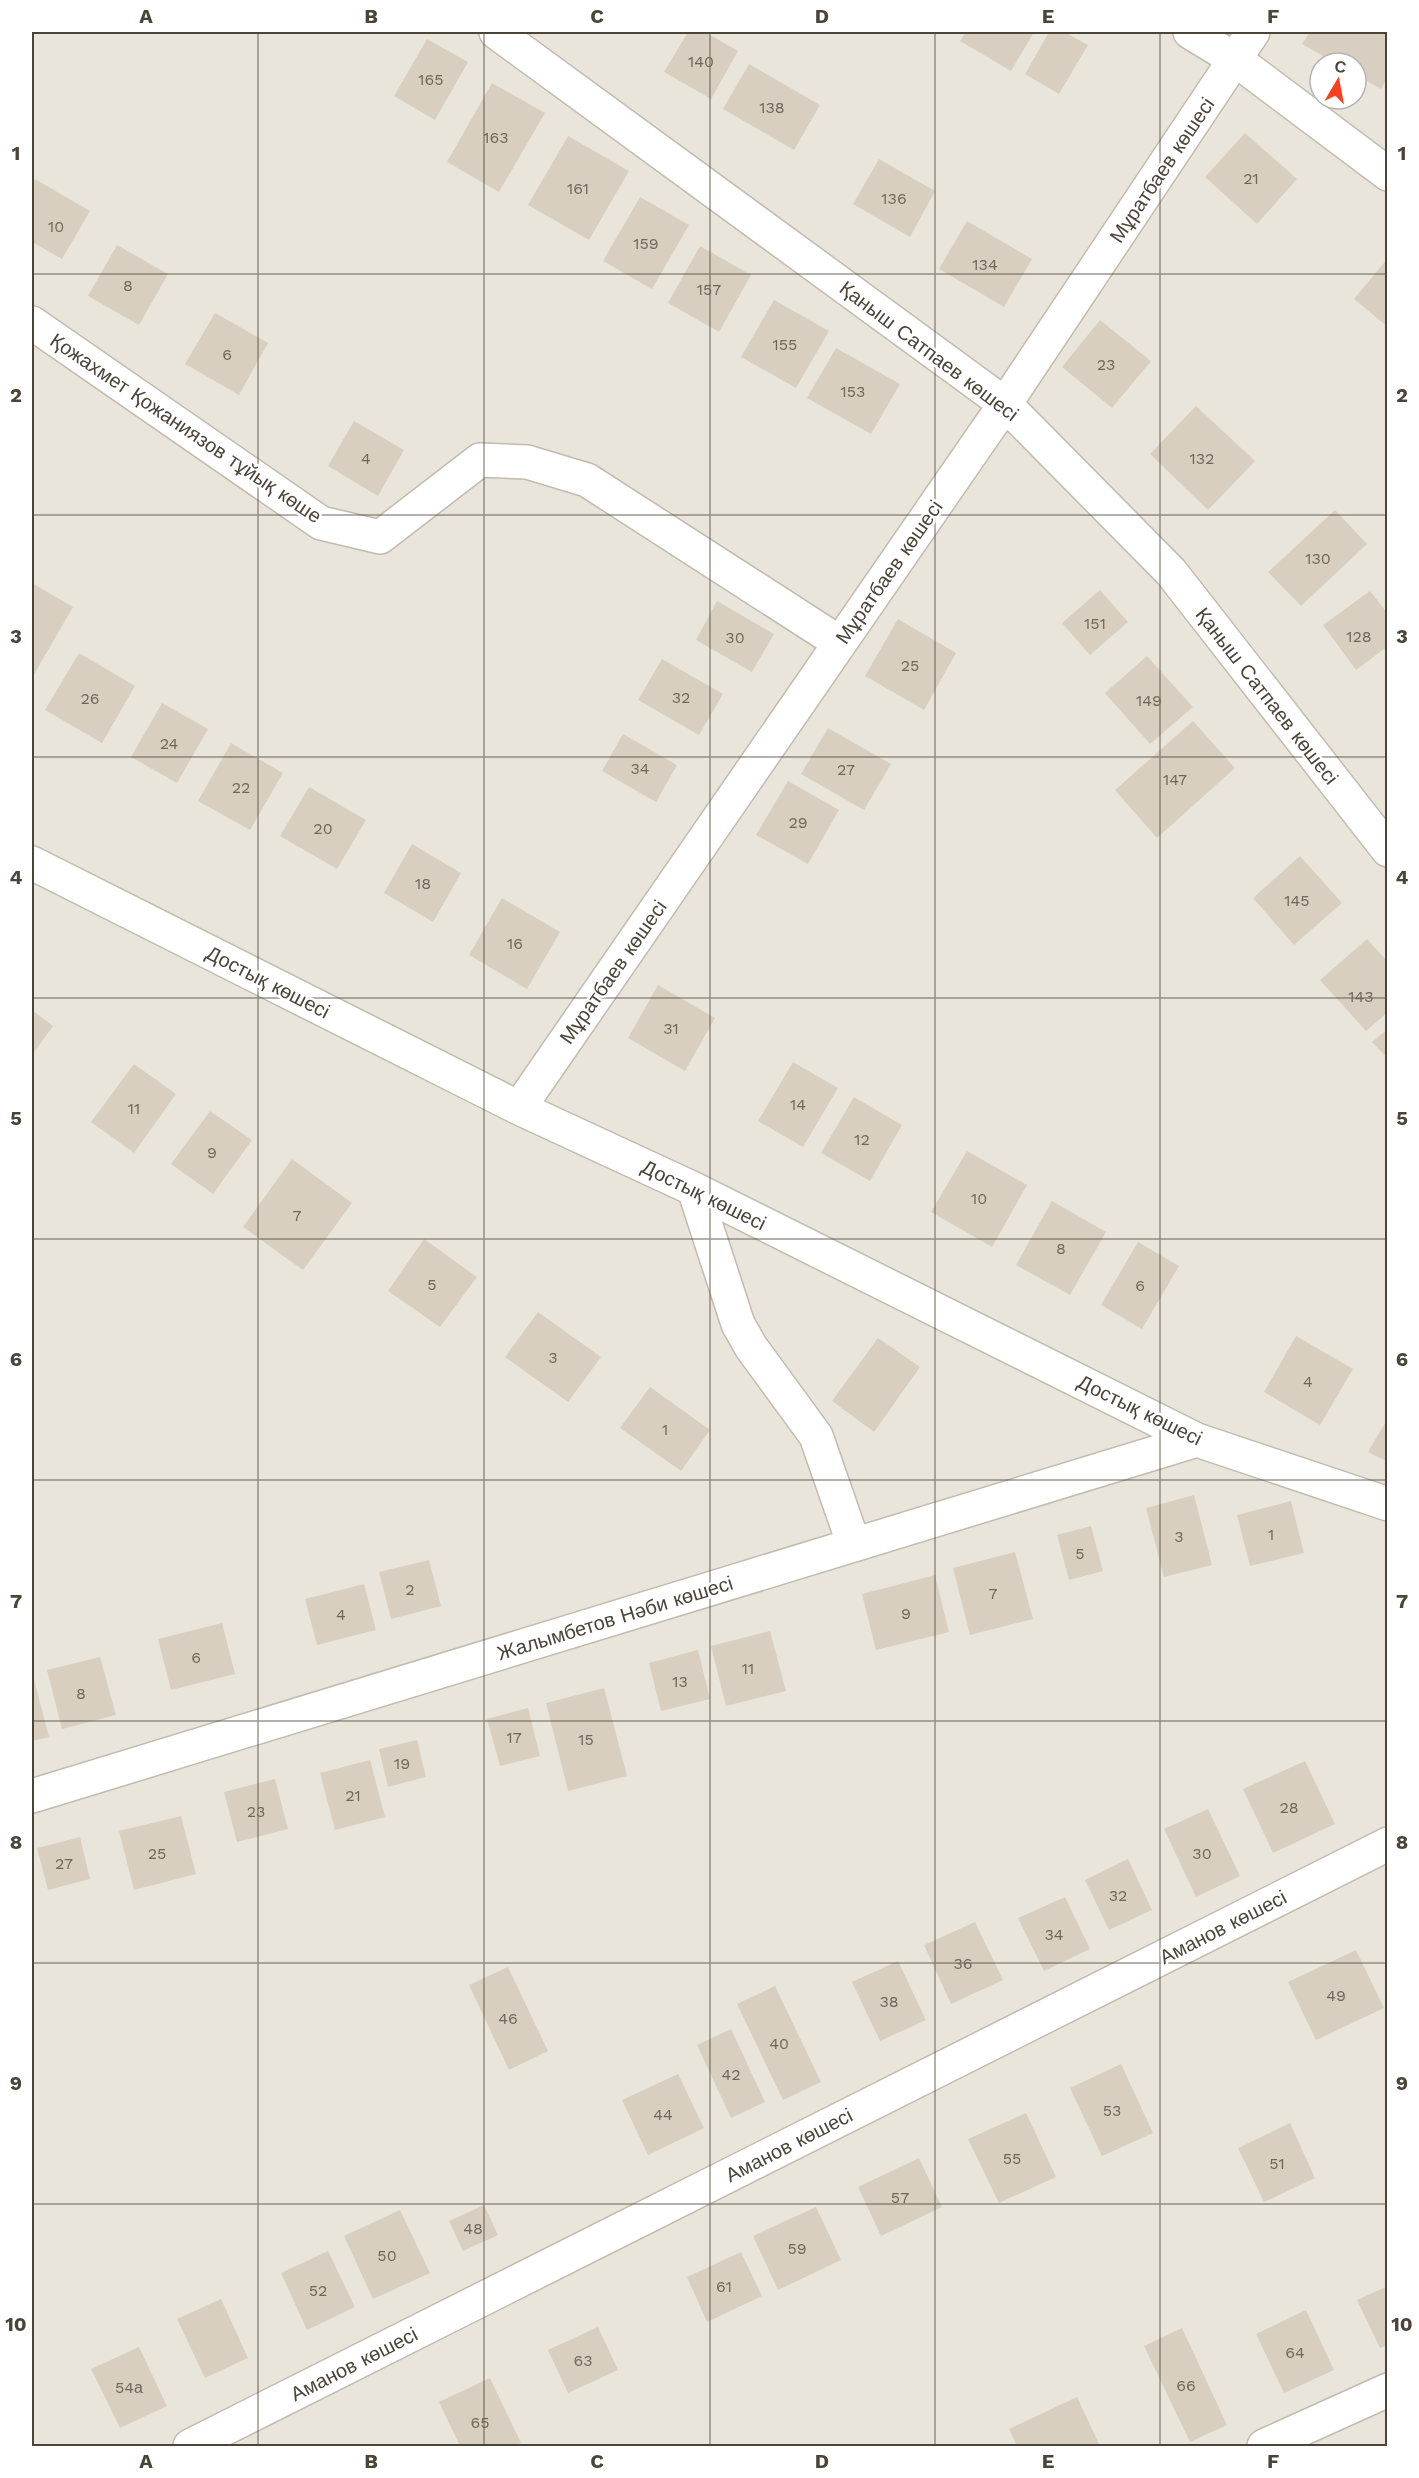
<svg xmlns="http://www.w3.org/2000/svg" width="1419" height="2478" viewBox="0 0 1419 2478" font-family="'Work Sans',sans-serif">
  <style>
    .residential { fill: #eae5da; fill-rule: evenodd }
    .building { fill: #d8cfc1 }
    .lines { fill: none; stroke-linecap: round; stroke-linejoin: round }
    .street-casing { stroke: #c2bbae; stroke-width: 36 }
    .street { stroke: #fff; stroke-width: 33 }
    .grid { fill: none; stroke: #4b4439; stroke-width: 1.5; stroke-opacity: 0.55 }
    .labels { text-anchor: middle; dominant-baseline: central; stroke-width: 5; stroke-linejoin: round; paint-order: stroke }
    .number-label { font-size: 16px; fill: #6e675b }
    .street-label { font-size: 20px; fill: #4b4439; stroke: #fff }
    .neatline { fill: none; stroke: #4b4439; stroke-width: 2 }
    .grid-label { font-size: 20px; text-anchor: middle; font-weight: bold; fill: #4b4439 }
  </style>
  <rect width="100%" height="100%" fill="#f6f3ec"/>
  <path class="residential" d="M32,32H1387V2446H32ZM1320,63H1356V99H1320Z"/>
  <path class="building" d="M688,32H705L738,51L711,99L664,72Z
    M966,32H1034L1011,71L960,41Z
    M1049,32H1064L1088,45L1059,94L1025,74Z
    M1310,32H1388V77L1381,89L1356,75V63H1335L1302,44Z
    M427,39L468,62L435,120L394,96Z
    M749,64L820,105L794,150L723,109Z
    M492,83L545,113L499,192L447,162Z
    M1245,133L1297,179L1257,224L1205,177Z
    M568,136L629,171L589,240L528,205Z
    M879,159L935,191L910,237L853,204Z
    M35,179L90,211L62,259L32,242V185Z
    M640,197L689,225L652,289L603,261Z
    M967,221L1032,259L1004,307L939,269Z
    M117,245L168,274L139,325L88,296Z
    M700,246L751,275L719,332L668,303Z
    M1388,258V327L1354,299Z
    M774,300L829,331L796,388L741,357Z
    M215,313L268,343L239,395L185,364Z
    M1100,320L1151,361L1112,408L1062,367Z
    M836,348L900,384L871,434L807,398Z
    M1196,406L1255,461L1208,510L1150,454Z
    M354,421L404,450L378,496L328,466Z
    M1335,510L1367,544L1301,606L1268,572Z
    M32,583L73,607L32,678Z
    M1100,590L1128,622L1090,655L1062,623Z
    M1370,591L1388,614V646L1356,670L1323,625Z
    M717,601L774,634L752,672L696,640Z
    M898,619L956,653L924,710L865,676Z
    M79,653L135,686L102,743L45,710Z
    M1147,656L1193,707L1150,744L1105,693Z
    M662,659L723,694L699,735L638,700Z
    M162,703L208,729L177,783L131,757Z
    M1193,721L1235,768L1157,838L1115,790Z
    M828,728L891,764L864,810L801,774Z
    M623,734L677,765L656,802L602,771Z
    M231,743L283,773L250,830L198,801Z
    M788,781L839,810L808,864L756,835Z
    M309,787L366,820L337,869L280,836Z
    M412,844L461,873L433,922L384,893Z
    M1300,856L1342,903L1294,945L1253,898Z
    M502,898L560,932L527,989L469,955Z
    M1367,939L1388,962V1012L1366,1031L1320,980Z
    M658,985L715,1018L685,1071L628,1038Z
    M32,1010L53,1026L32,1055Z
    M1388,1029V1059L1372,1042Z
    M793,1062L838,1088L803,1147L758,1121Z
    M134,1064L176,1094L134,1153L91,1122Z
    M854,1097L902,1125L870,1181L821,1153Z
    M210,1111L252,1140L213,1194L171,1164Z
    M967,1151L1027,1185L992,1247L931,1212Z
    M292,1159L352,1203L303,1270L243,1227Z
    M1052,1201L1106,1232L1070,1295L1016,1265Z
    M424,1239L477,1277L440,1327L388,1291Z
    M1138,1242L1179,1266L1142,1329L1101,1305Z
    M538,1312L601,1357L568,1402L505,1357Z
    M1296,1336L1353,1369L1320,1425L1264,1392Z
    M878,1338L920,1367L874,1432L832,1401Z
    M650,1387L710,1430L681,1471L620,1428Z
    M1388,1418V1462L1368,1452Z
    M1194,1495L1212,1565L1164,1577L1146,1508Z
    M1291,1501L1304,1553L1250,1566L1237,1515Z
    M1091,1526L1103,1571L1069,1580L1057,1535Z
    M1015,1552L1033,1619L970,1635L953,1568Z
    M429,1560L441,1606L391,1619L379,1572Z
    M935,1575L949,1632L876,1650L862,1594Z
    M364,1584L376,1630L317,1645L305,1599Z
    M222,1623L235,1674L171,1690L158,1639Z
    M770,1631L786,1691L726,1706L711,1646Z
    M698,1650L710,1699L661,1711L649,1663Z
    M100,1657L116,1715L62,1729L47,1670Z
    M32,1672L49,1737L32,1741Z
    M604,1688L627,1776L568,1791L546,1703Z
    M528,1708L540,1756L500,1766L487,1719Z
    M417,1740L426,1777L388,1787L379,1749Z
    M370,1760L385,1817L335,1830L320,1773Z
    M1305,1761L1335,1824L1273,1853L1243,1789Z
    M275,1779L288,1829L237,1842L224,1792Z
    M1208,1809L1240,1876L1196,1897L1164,1829Z
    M181,1816L196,1874L134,1890L119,1831Z
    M80,1837L90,1879L48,1890L37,1848Z
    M1128,1859L1152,1910L1109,1930L1085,1880Z
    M1065,1897L1090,1949L1044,1971L1018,1918Z
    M975,1922L1003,1980L951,2004L924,1945Z
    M1356,1950L1384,2008L1316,2040L1288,1982Z
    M898,1961L926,2020L880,2041L852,1982Z
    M508,1967L548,2051L509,2070L469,1985Z
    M775,1986L821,2082L783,2100L737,2004Z
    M731,2029L765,2102L731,2118L697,2045Z
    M1121,2064L1153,2133L1102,2156L1070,2088Z
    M678,2074L704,2128L648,2155L622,2100Z
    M1026,2113L1056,2177L999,2203L968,2139Z
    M1290,2123L1315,2178L1264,2202L1238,2148Z
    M919,2158L942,2207L881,2236L858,2187Z
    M484,2205L498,2235L463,2251L449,2221Z
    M816,2207L841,2260L778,2290L753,2236Z
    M400,2210L430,2273L373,2299L344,2236Z
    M328,2251L355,2307L307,2330L281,2273Z
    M741,2252L762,2296L707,2322L687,2277Z
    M1388,2286V2345L1380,2348L1357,2300Z
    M221,2299L248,2358L205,2378L177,2319Z
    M1306,2310L1334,2370L1284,2393L1256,2334Z
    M598,2327L618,2370L568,2393L548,2350Z
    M1182,2328L1227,2425L1190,2442L1144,2346Z
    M139,2347L167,2406L120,2428L91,2369Z
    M490,2378L521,2443L512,2446H460L439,2402Z
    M1077,2397L1100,2446H1017L1009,2429Z"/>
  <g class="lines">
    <g class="street-casing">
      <path id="street" d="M496,32L1005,404L1171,572L1388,850
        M1190,32L1236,60L1388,174
        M32,323L321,523L380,537L480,460L527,462L587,480L840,643
        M32,863L519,1108L694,1189L1197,1440L1388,1504
        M519,1108L1005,404L1253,32
        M694,1189L738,1324L751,1347L816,1436L854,1545
        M32,1796L1197,1440
        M190,2446L1388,1844
        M1264,2446L1388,2390"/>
    </g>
    <use href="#street" class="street"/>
  </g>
  <path class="grid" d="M258,32V2446M484,32V2446M710,32V2446M935,32V2446M1160,32V2446M32,274H1388M32,515H1388M32,757H1388M32,998H1388M32,1239H1388M32,1480H1388M32,1721H1388M32,1963H1388M32,2204H1388"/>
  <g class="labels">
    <g class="number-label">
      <text x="701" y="61">140</text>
      <text x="431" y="79">165</text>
      <text x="772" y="107">138</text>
      <text x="496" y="137">163</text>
      <text x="1251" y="178">21</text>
      <text x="578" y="188">161</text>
      <text x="894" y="198">136</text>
      <text x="56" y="226">10</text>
      <text x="646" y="243">159</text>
      <text x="985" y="264">134</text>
      <text x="128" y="285">8</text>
      <text x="709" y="289">157</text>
      <text x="785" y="344">155</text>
      <text x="227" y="354">6</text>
      <text x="1106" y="364">23</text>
      <text x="853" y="391">153</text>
      <text x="366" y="458">4</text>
      <text x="1202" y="458">132</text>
      <text x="1318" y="558">130</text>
      <text x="1095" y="623">151</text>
      <text x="1359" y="636">128</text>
      <text x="735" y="637">30</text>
      <text x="910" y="665">25</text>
      <text x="681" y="697">32</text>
      <text x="90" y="698">26</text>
      <text x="1149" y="700">149</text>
      <text x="169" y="743">24</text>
      <text x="640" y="768">34</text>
      <text x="846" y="769">27</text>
      <text x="1175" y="779">147</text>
      <text x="241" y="787">22</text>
      <text x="798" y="822">29</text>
      <text x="323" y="828">20</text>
      <text x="423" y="883">18</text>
      <text x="1297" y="900">145</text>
      <text x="515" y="943">16</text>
      <text x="1361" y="996">143</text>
      <text x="671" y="1028">31</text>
      <text x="798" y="1104">14</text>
      <text x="134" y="1108">11</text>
      <text x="862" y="1139">12</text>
      <text x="212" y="1152">9</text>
      <text x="979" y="1198">10</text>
      <text x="297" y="1215">7</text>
      <text x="1061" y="1248">8</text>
      <text x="432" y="1284">5</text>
      <text x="1140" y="1285">6</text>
      <text x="553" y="1357">3</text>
      <text x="1308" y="1381">4</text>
      <text x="665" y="1429">1</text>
      <text x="1271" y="1534">1</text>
      <text x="1179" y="1536">3</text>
      <text x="1080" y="1553">5</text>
      <text x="410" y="1589">2</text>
      <text x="993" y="1593">7</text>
      <text x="906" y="1613">9</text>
      <text x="341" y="1614">4</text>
      <text x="196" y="1657">6</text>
      <text x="748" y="1668">11</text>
      <text x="680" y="1681">13</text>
      <text x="81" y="1693">8</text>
      <text x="514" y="1737">17</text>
      <text x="586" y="1739">15</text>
      <text x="402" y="1763">19</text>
      <text x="353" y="1795">21</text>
      <text x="1289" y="1807">28</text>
      <text x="256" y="1811">23</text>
      <text x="157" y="1853">25</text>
      <text x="1202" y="1853">30</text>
      <text x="64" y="1863">27</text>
      <text x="1118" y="1895">32</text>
      <text x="1054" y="1934">34</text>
      <text x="963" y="1963">36</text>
      <text x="1336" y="1995">49</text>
      <text x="889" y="2001">38</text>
      <text x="508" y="2018">46</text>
      <text x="779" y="2043">40</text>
      <text x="731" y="2074">42</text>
      <text x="1112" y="2110">53</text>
      <text x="663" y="2114">44</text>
      <text x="1012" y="2158">55</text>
      <text x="1277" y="2163">51</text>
      <text x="900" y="2197">57</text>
      <text x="473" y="2228">48</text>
      <text x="797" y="2248">59</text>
      <text x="387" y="2255">50</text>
      <text x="724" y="2286">61</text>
      <text x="318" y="2290">52</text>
      <text x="1295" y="2352">64</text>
      <text x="583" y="2360">63</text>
      <text x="1186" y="2385">66</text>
      <text x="129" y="2387">54а</text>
      <text x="480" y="2422">65</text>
    </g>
    <g class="street-label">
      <text transform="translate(1162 170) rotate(-56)">Мұратбаев көшесі</text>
      <text transform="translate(929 351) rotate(37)">Қаныш Сатпаев көшесі</text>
      <text transform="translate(186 428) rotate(34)">Қожахмет Қожаниязов тұйық көше</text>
      <text transform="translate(889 572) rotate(-55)">Мұратбаев көшесі</text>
      <text transform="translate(1267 696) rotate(52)">Қаныш Сатпаев көшесі</text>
      <text transform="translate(613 972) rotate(-55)">Мұратбаев көшесі</text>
      <text transform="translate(268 982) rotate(27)">Достық көшесі</text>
      <text transform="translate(704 1195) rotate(26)">Достық көшесі</text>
      <text transform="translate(1140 1410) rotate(26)">Достық көшесі</text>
      <text transform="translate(615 1618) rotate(-17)">Жалымбетов Нәби көшесі</text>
      <text transform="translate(1223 1927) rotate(-27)">Аманов көшесі</text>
      <text transform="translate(789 2145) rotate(-27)">Аманов көшесі</text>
      <text transform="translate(354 2364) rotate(-27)">Аманов көшесі</text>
    </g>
  </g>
  <rect width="1419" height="2478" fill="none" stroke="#ffffff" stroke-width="66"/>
  <g transform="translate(1338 81) rotate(10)"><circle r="28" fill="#ffffff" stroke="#b7b4b0" stroke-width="1.5"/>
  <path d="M0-4.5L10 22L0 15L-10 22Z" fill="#fc3f1d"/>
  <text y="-9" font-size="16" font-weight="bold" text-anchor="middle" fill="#4b4439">С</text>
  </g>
  <rect x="33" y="33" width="1353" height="2412" class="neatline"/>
  <g class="grid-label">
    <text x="146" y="23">A</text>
    <text x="371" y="23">B</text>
    <text x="597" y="23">C</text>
    <text x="822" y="23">D</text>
    <text x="1048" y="23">E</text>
    <text x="1273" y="23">F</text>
    <text x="16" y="160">1</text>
    <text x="1402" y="160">1</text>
    <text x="16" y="402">2</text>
    <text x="1402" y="402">2</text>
    <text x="16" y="643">3</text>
    <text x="1402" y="643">3</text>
    <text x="16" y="884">4</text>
    <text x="1402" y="884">4</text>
    <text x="16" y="1125">5</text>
    <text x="1402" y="1125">5</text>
    <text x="16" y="1366">6</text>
    <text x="1402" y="1366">6</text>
    <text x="16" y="1608">7</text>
    <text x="1402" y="1608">7</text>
    <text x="16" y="1849">8</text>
    <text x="1402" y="1849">8</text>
    <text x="16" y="2090">9</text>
    <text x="1402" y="2090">9</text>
    <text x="16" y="2331">10</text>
    <text x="1402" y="2331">10</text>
    <text x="146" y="2468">A</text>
    <text x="371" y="2468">B</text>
    <text x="597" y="2468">C</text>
    <text x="822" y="2468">D</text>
    <text x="1048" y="2468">E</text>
    <text x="1273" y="2468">F</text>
  </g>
</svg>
